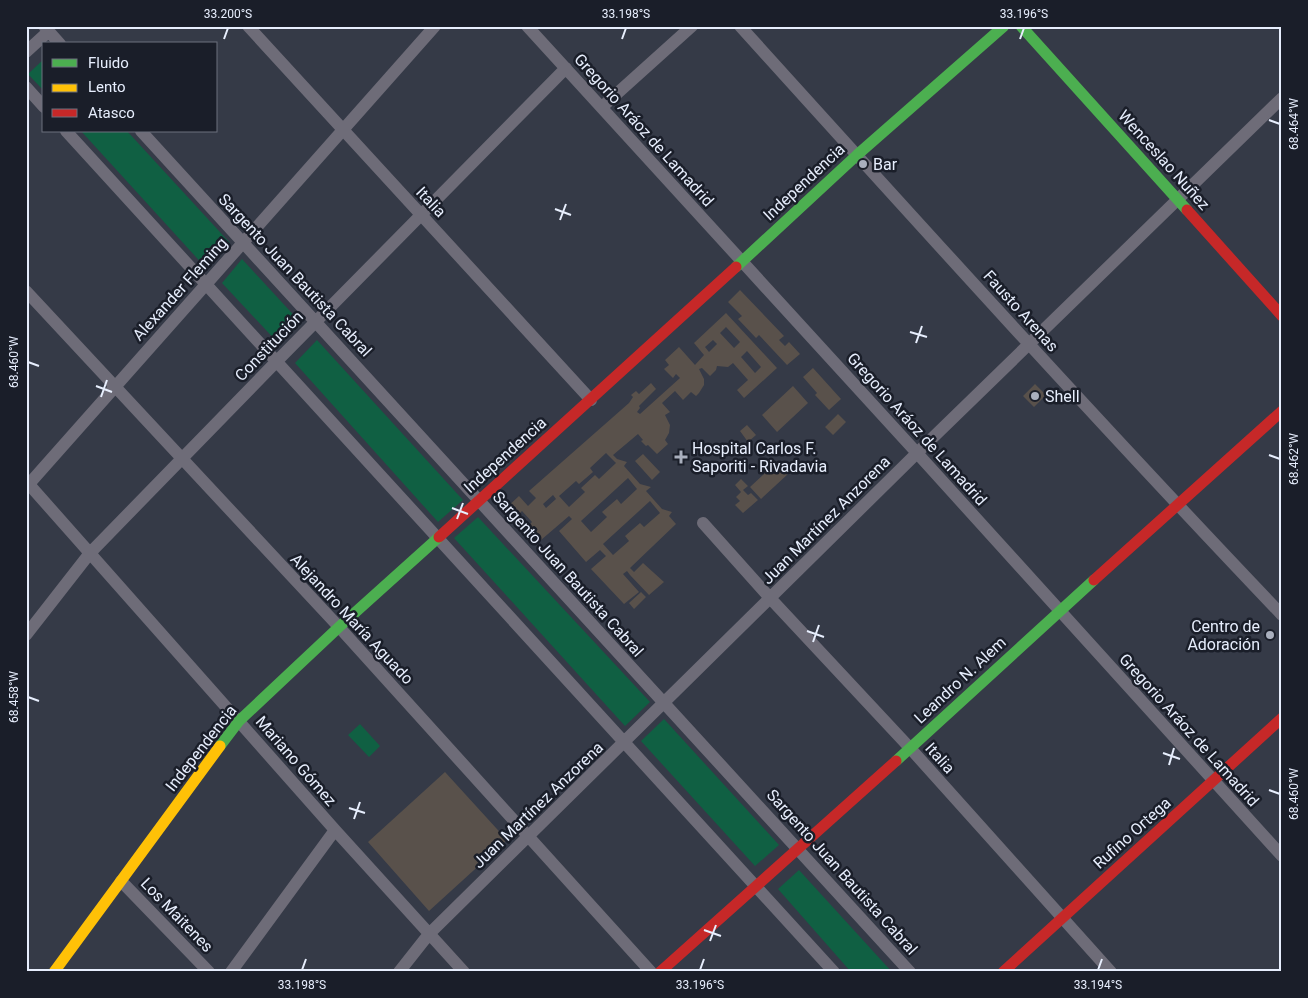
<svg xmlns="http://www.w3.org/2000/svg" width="1308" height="998" viewBox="0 0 1308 998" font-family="Roboto,sans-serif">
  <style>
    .green { fill: #106043 }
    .building { fill: #59514b; fill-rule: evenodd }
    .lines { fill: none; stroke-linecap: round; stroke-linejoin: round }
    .street { stroke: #6e6c78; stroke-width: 12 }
    .fast { stroke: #4caf50; stroke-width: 11 }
    .slow { stroke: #ffc107; stroke-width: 11 }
    .jam { stroke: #c62828; stroke-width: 11 }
    .ticks { fill: none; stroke: #e7eefd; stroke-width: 2 }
    .poi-dot { fill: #a9afbd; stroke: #1a1e29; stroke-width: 2 }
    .labels { text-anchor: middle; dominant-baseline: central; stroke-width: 5; stroke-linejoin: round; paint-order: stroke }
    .street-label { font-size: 16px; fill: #e7eefd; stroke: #1a1e29 }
    .poi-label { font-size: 16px; fill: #e7eefd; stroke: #1a1e29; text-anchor: start }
    .neatline { fill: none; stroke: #e7eefd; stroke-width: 2 }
    .ticks-label { font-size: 12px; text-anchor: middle; fill: #e7eefd }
  </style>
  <rect width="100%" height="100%" fill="#353a47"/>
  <path class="green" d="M44,59V91L28,74Z
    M81,131H127L230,243L206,268Z
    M242,259L301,323L279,344L222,283Z
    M317,340L463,500L438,522L295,363Z
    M478,517L650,702L625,726L454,538Z
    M664,719L779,845L755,866L641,741Z
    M360,724L380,746L369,757L348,735Z
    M799,870L892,972H851L778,889Z"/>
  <path class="building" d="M740,290L784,336L779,340L785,346L789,342L800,354L787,365L759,335L756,338L738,319L742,316L728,302Z
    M726,313L777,368L744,398L737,390L748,380L733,363L728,367L717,366L716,370L710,376L702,368L699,369L704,379V385L699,393L696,396L691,392L683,400L675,391L662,403L670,412L665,415L670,425L669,433L665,440L668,444L657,454L648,445L646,446L641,441L643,440L638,434L613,455L617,459L627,462L624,466L640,484L651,487L646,491L662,509L672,512L669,516L676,524L630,568L634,572L643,563L664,582L649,595L630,575L627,571L623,574L639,592L624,604L591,569L606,556L600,550L586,562L559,531L572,519L569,516L541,540L529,525L532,522L522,511L515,518L506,508L519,496L528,506L536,498L529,491L629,403L633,397L631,395L636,391L639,394L651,383L656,389L639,406L640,408L637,412L640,414L680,378L676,374L673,378L664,369L669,365L665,360L679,347L695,365L704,355L694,343ZM726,327L740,342L734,348L720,333ZM713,340L717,344L709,352L705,347ZM747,351L761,367L755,373L741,357ZM606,453L616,463L599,479L595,475L581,488L585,492L569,507L559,496L576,481L579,484L593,472L590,468ZM628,478L637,489L621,504L617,499L602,512L607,517L591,532L581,521ZM553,495L556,499L546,508L543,504ZM650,501L660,513L644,527L640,523L625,536L629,541L613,555L603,544Z
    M813,368L841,399L829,410L815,395L817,393L803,377Z
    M1035,384L1046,395L1034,407L1023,396Z
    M793,386L808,403L777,432L762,415Z
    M838,414L846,422L833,435L825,427Z
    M747,425L756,435L748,442L740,431Z
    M643,454L660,472L652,480L635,461Z
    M777,462L788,474L761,499L750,487Z
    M741,479L748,486L743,490L748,495L751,493L758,500L743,513L735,505L740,501L736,497L741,492L735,485Z
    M641,592L646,597L634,609L629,603Z
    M445,772L507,840L429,911L368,842Z"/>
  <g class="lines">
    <path class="street" d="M44,26L60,44
      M248,26L591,400
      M527,26L917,453L1282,856
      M740,26C919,224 1098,422 1282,615
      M26,52L49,31
      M26,87L44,107
      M602,107L692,26
      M66,131L834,972
      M141,131L910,972
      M26,291L339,627L651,972
      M26,481L335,830L464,972
      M29,484L435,26
      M703,523L770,598L910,748L1111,972
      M26,635L90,553L276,362L566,68
      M121,881L209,972
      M231,972L335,830
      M399,972L429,934L917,453L1282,98"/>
    <path class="fast" d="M1021,26L1187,210
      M736,267L857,155L1004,26
      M220,746L239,721L339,627L439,537
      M896,761L1094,580"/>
    <path class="slow" d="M54,972L220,746"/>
    <path class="jam" d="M1187,210L1282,316
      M439,537L736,267
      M1094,580L1282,411
      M660,972L896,761
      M1003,972L1282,718"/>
  </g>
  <path class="ticks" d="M224,39L228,28M622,39L626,28M1020,39L1024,28M1269,120L1280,124M555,209L571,215M560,220L566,204M910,332L927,337M916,343L922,326M28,362L39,366M96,386L112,392M101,397L107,380M1269,455L1280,459M452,508L468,514M457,519L463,503M807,631L824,637M813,642L819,625M28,697L39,701M1163,753L1180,759M1169,765L1174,748M1269,790L1280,794M349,808L365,813M354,819L360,802M704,930L721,936M710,941L716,925M302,970L306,959M700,970L704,959M1098,970L1102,959"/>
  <g class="poi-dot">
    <circle cx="863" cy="164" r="5"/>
    <circle cx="1035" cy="396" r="5"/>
    <path d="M678.5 449.5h5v5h5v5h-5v5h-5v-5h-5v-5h5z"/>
    <circle cx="1270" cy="635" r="5"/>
  </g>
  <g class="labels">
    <g class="street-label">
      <text transform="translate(644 130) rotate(48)">Gregorio Aráoz de Lamadrid</text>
      <text transform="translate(1164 160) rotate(48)">Wenceslao Nuñez</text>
      <text transform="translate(804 182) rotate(-43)">Independencia</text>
      <text transform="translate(431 202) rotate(47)">Italia</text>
      <text transform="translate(295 275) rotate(47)">Sargento Juan Bautista Cabral</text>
      <text transform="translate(180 289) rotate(-48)">Alexander Fleming</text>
      <text transform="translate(1021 311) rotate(48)">Fausto Arenas</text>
      <text transform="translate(269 346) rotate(-46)">Constitución</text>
      <text transform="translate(917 429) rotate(48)">Gregorio Aráoz de Lamadrid</text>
      <text transform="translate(505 455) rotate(-42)">Independencia</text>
      <text transform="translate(826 520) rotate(-45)">Juan Martínez Anzorena</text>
      <text transform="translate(568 574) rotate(48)">Sargento Juan Bautista Cabral</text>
      <text transform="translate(352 619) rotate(47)">Alejandro María Aguado</text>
      <text transform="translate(960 680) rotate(-43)">Leandro N. Alem</text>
      <text transform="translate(1189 730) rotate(48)">Gregorio Aráoz de Lamadrid</text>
      <text transform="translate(201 748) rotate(-52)">Independencia</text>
      <text transform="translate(940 758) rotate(48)">Italia</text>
      <text transform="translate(296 761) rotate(49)">Mariano Gómez</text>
      <text transform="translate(538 805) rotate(-44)">Juan Martínez Anzorena</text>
      <text transform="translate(1132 833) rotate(-42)">Rufino Ortega</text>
      <text transform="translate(842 872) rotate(48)">Sargento Juan Bautista Cabral</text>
      <text transform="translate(177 915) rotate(46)">Los Maitenes</text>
    </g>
    <g class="poi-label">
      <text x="873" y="164">Bar</text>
      <text x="1045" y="396">Shell</text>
      <text x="692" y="448">Hospital Carlos F.<tspan x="692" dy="18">Saporiti - Rivadavia</tspan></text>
      <text x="1260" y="626" text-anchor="end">Centro de<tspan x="1260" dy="18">Adoración</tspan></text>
    </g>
  </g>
  <rect width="1308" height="998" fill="none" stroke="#1a1e29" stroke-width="55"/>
  <rect x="42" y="42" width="175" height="90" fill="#1a1e29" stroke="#6c717e"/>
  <rect x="52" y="59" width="25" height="8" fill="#4caf50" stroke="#6c717e"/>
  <text x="88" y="68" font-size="15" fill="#e7eefd">Fluido</text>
  <rect x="52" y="84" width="25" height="8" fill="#ffc107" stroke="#6c717e"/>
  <text x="88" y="92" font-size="15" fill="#e7eefd">Lento</text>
  <rect x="52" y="109" width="25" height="8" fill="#c62828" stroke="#6c717e"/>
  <text x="88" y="118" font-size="15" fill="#e7eefd">Atasco</text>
  <rect x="28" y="28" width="1252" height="942" class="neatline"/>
  <g class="ticks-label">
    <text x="228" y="18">33.200°S</text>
    <text x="626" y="18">33.198°S</text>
    <text x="1024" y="18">33.196°S</text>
    <text transform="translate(1294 124) rotate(-90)" y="4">68.464°W</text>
    <text transform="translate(14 362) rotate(-90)" y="4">68.460°W</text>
    <text transform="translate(1294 459) rotate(-90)" y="4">68.462°W</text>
    <text transform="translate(14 697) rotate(-90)" y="4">68.458°W</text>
    <text transform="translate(1294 794) rotate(-90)" y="4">68.460°W</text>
    <text x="302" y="989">33.198°S</text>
    <text x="700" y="989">33.196°S</text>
    <text x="1098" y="989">33.194°S</text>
  </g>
</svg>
